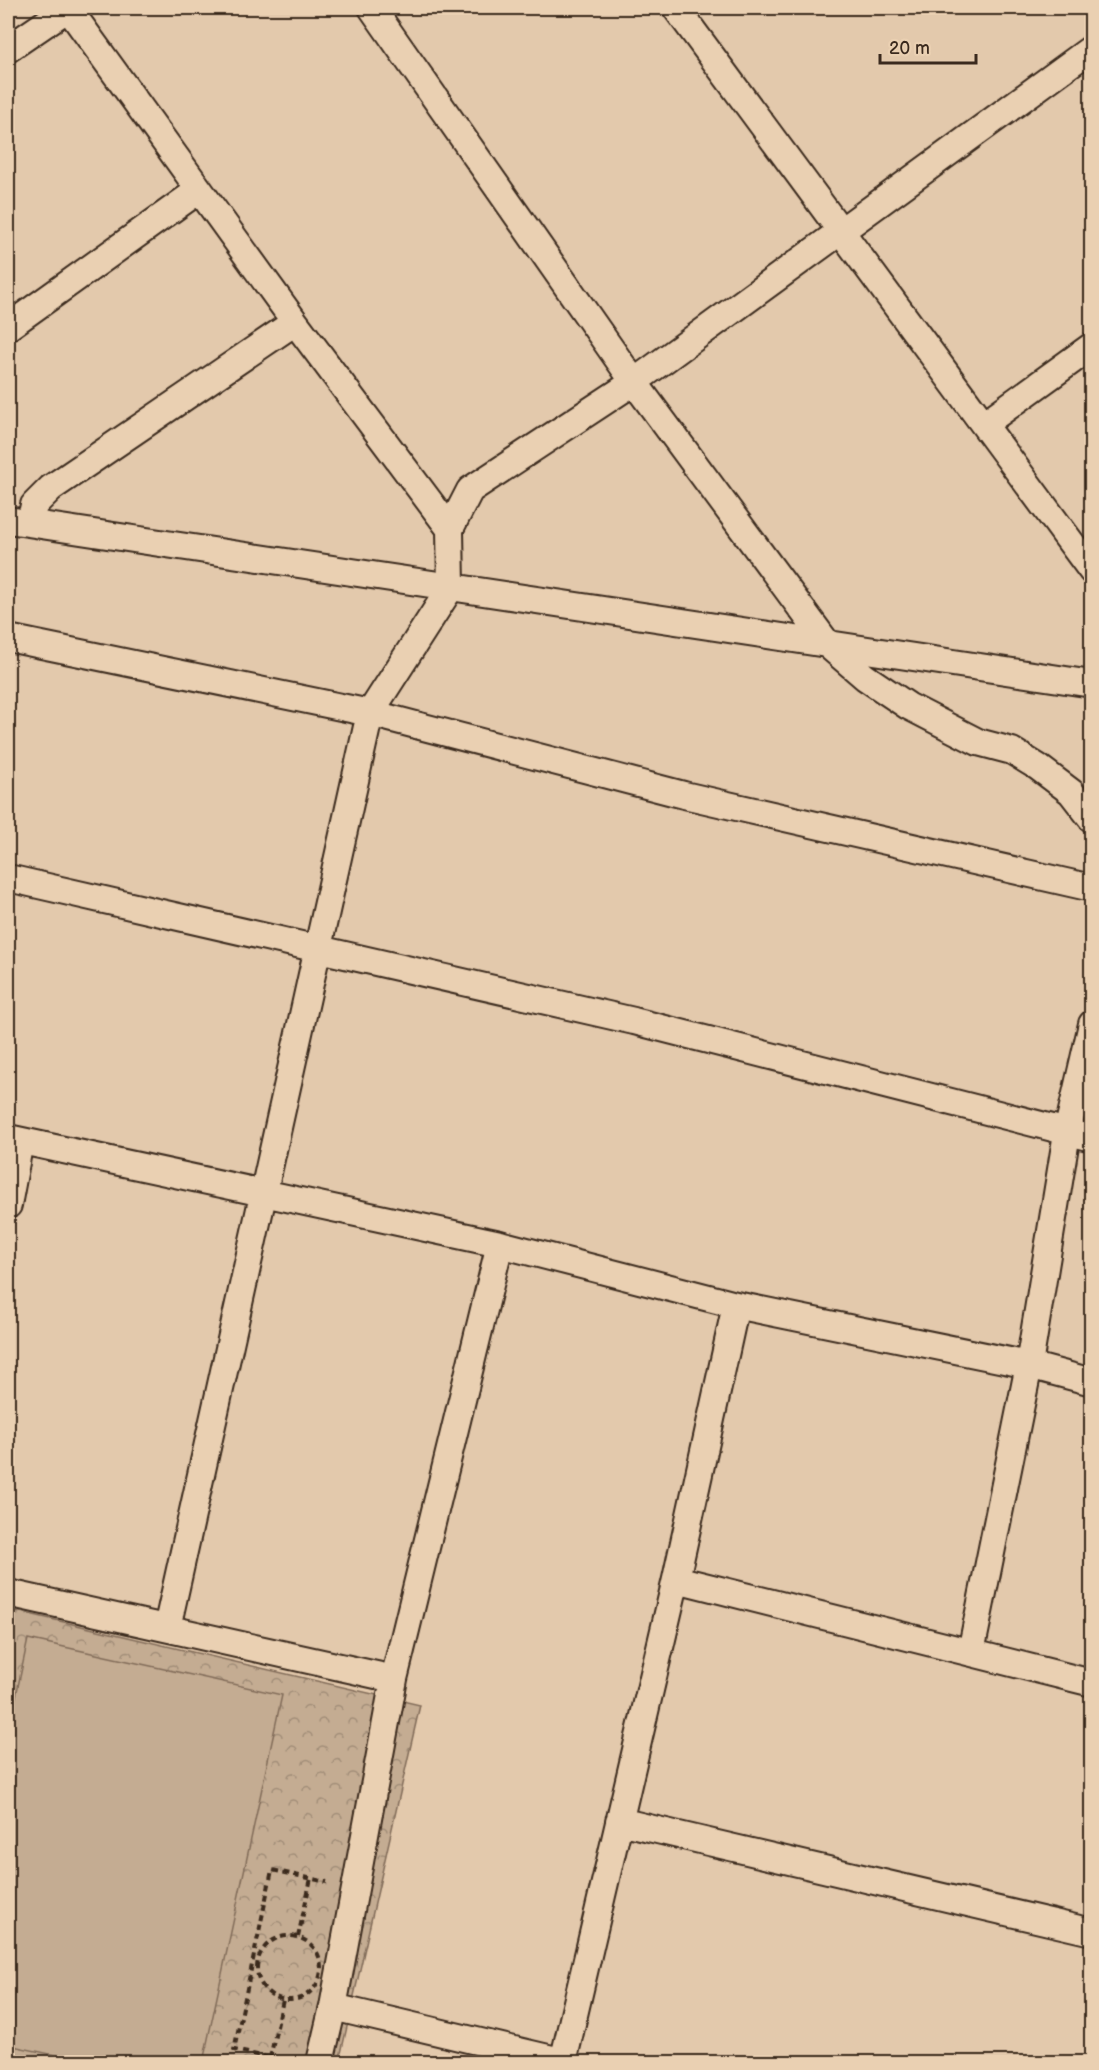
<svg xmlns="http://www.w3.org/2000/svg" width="1099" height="2070" viewBox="0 0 1099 2070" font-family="'Balsamiq Sans',sans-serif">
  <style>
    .park { fill: url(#park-crowns); stroke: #806b58; stroke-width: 1.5 }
    .pitch { fill: #c4ac92; stroke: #806b58; stroke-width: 1.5 }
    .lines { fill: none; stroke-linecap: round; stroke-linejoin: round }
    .street-casing { stroke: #3b2a1e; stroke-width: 30 }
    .path { stroke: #3b2a1e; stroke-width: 4; stroke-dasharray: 6 4.5; stroke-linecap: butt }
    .street { stroke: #ead0b2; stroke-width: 26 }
  </style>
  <defs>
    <pattern id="park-crowns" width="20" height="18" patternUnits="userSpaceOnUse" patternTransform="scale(1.5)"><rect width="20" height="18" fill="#c4ac92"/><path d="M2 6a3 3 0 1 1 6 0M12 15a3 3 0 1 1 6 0" fill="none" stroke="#a08c77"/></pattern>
  </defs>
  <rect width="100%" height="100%" fill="#e3c9ac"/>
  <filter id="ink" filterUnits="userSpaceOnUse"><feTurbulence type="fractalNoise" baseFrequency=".0167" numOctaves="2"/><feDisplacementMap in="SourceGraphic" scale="12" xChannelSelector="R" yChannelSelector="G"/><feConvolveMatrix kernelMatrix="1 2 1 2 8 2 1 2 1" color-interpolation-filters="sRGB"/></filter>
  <g filter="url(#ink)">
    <path class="park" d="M8,1609L420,1705L339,2062H8Z"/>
    <path class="pitch" d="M28,1639L282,1695L203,2062H87L8,2045V1734Z"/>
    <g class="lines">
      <g class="street-casing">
        <path id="street" d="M68,8L295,322L450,529
          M372,8L634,382L829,646L865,677L908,706L978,742L1012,751L1038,767L1071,792L1092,819
          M676,8L1092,571
          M8,49L68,8
          M8,327L199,190
          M984,424L1092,346
          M8,520L1092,684
          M30,523L34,505L51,488L295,322
          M8,638L370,713L684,795L1092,888
          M8,878L634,1021L1092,1138
          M8,1138L500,1244L736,1305L1029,1365L1092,1382
          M8,1205L20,1141
          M676,1579L1092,1683
          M8,1593L394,1679
          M167,1628L370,713L451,587L450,529L470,490L634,382L1092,48
          M971,1652L1029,1365L1067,1133L1092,1024
          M619,1821L1092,1932
          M333,2007L565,2062
          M320,2062L333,2007L394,1679L500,1244
          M563,2062L676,1579L736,1305"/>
      </g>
      <path class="path" d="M257 1968a32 32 0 1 1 64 0a32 32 0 1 1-64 0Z
        M298,1937L311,1878
        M270,2058L283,2000
        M289,2062L234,2050L272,1870L327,1882"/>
      <use href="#street" class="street"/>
    </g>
  </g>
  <rect width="1099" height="2070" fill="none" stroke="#ead0b2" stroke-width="30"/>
  <rect x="15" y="15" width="1069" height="2040" fill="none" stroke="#3b2a1e" stroke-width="2" filter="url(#ink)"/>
  <path d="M880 54v9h96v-9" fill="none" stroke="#3b2a1e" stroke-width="3"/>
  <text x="889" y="54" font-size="18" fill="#3b2a1e" stroke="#ead0b2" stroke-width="4.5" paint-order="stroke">20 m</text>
</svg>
